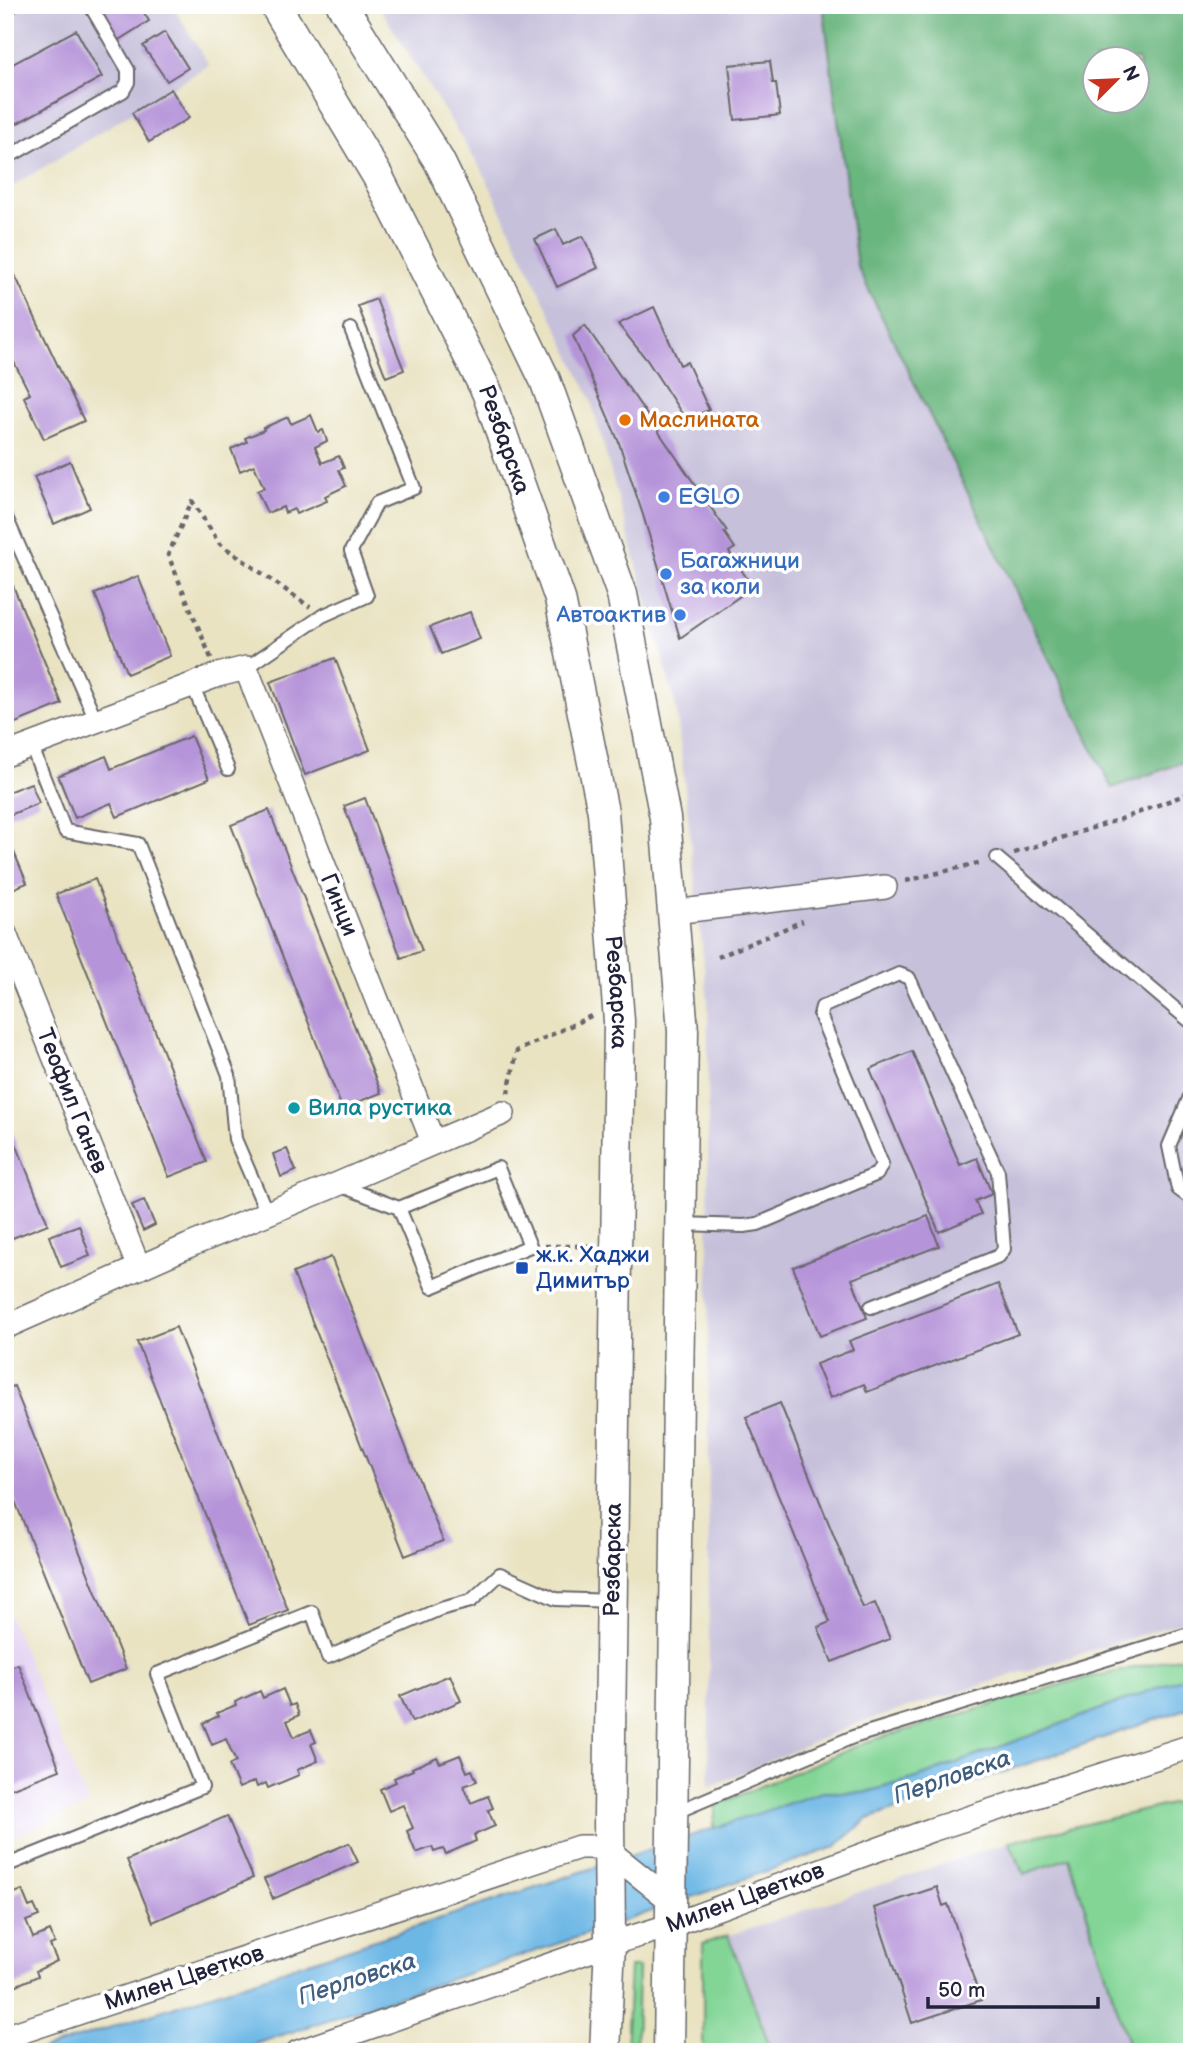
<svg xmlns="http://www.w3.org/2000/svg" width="1197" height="2057" viewBox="0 0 1197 2057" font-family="'Balsamiq Sans',sans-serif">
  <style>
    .built { fill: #e4d3f2 }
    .industrial { fill: #c6c0da }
    .green { fill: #83d596; stroke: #527c68; stroke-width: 2 }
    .forest { fill: #6ab67f; stroke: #466c5d; stroke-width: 2; fill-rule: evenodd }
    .water { fill: #6db7e5; stroke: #486c90; stroke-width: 2 }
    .building { fill: #b694d9 }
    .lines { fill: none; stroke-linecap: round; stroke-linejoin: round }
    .service-casing { stroke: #68666a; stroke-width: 16 }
    .minor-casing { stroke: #68666a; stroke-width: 26 }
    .tertiary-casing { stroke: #68666a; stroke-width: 33 }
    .path { stroke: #68666a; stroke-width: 4.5; stroke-dasharray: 5 5; stroke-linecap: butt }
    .service { stroke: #fff; stroke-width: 12 }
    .minor { stroke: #fff; stroke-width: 23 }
    .tertiary { stroke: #fff; stroke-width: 30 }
    .food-dot { fill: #e8710a; stroke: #fff; stroke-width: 2.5 }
    .shop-dot { fill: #3f7fe0; stroke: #fff; stroke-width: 2.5 }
    .culture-dot { fill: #0f9aa8; stroke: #fff; stroke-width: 2.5 }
    .transit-dot { fill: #1a4fb4; stroke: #fff; stroke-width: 2.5 }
    .labels { text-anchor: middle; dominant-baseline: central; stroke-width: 7; stroke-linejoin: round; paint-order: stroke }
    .food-label { font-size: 23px; fill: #c56008; stroke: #fff; text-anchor: start }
    .street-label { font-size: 23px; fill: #22223b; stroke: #fff }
    .shop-label { font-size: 23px; fill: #366cbe; stroke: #fff; text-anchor: start }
    .culture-label { font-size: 23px; fill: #0d838f; stroke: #fff; text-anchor: start }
    .transit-label { font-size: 23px; fill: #164399; stroke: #fff; text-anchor: start }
    .water-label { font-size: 24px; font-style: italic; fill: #405e7f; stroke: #fff }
  </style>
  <rect width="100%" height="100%" fill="#fff"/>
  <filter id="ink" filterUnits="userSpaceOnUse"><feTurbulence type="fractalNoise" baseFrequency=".0143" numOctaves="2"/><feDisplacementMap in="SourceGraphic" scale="14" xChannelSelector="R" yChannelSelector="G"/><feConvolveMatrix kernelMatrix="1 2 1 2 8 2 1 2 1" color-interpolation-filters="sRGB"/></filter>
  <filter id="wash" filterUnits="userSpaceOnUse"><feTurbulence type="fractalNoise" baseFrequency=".00686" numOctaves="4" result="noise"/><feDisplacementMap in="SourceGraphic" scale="28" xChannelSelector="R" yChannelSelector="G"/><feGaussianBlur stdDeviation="1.57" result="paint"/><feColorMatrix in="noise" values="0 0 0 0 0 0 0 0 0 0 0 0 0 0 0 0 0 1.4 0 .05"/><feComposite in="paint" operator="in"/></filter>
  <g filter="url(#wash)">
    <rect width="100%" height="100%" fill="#e9e3c2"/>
    <path class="built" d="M5,1606L89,1805L5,1840Z"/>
    <path class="industrial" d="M5,5H172L209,65L5,191Z
      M378,5H823L857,266L1112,788L1192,759V1619L856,1724L709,1787L708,1001L676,706L590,397L484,174Z
      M1192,1799V2052H703V1944L1009,1842Z"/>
    <path class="green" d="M1192,1655V1675L917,1778L863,1793L823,1792L713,1829L716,1805L866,1742L1070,1682Z
      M1192,1799V2052H1131L1069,1858L1024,1874L1009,1842Z
      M728,1935L772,2052H703V1944Z
      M630,1967H638L636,2052H626Z"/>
    <path class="forest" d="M823,5H1192V759L1112,788L857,266ZM1096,60H1138V102H1096Z"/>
    <path class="water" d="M1192,1675V1707L868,1819L835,1847L578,1937L231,2052H36L823,1792L863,1793L917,1778Z"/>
    <g id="blocks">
      <path class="building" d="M95,5H139L149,21L117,41Z
        M76,30L102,77L5,130V68Z
        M165,32L188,68L167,81L143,46Z
        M770,61L773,83H776L780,115L735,120L729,65Z
        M171,89L189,118L149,142L132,113Z
        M556,229L563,245L583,236L598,268L557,287L535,239Z
        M5,254L84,421L44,439L24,397L30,394L9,352L5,354Z
        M376,299L404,370L386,377L358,306Z
        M654,307L680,365L687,362L709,410L686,420L647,360L618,324Z
        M585,325L727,531L724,532L735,548L729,552L753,587L680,638L643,515L618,440L573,336Z
        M311,415L318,432L323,430L327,441L315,447L322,463L339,456L344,468L339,470L346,486L325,496L327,501L296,514L294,509L285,513L283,507L267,513L257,491L264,488L254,465L240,471L231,449L247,442L245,438L264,430L263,428L288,417L291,424Z
        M70,461L90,508L54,524L34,477Z
        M9,576L62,704L13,724L10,719L5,721V578Z
        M138,576L170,656L127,674L95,594Z
        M470,612L480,639L441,654L430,627Z
        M335,658L370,750L305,775L270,682Z
        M191,736L209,779L117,817L111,803L75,818L58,776L106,756L111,769Z
        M31,783L39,803L5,817V793Z
        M365,798L422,951L401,958L344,806Z
        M269,810L381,1093L342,1108L231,825Z
        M8,838L27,883L5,892V839Z
        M95,879L207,1162L169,1177L56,894Z
        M912,1051L960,1165L977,1158L992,1194L975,1201L981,1214L939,1232L870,1069Z
        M5,1116L48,1224L10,1239L5,1228Z
        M287,1149L296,1171L281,1177L273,1154Z
        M144,1200L155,1225L143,1231L132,1205Z
        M928,1216L939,1246L852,1279L867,1318L820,1336L793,1267Z
        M79,1225L90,1256L61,1267L49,1236Z
        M331,1257L443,1541L405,1556L293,1273Z
        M998,1284L1018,1334L867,1392L864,1384L830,1398L816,1364L853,1350L849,1341Z
        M176,1327L288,1610L249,1625L137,1342Z
        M14,1386L126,1669L88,1684L5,1476V1389Z
        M780,1403L863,1608L875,1603L890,1639L832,1662L818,1627L830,1622L746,1417Z
        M18,1664L60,1770L5,1791V1669Z
        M450,1675L461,1701L412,1722L400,1696Z
        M283,1689L290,1706L295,1704L299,1715L287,1721L294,1737L311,1730L316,1742L311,1744L318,1761L297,1770L299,1775L268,1788L266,1783L257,1787L255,1781L239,1788L229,1765L236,1762L226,1739L212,1745L203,1723L219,1716L217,1713L236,1705L235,1702L260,1691L263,1698Z
        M460,1755L467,1772L472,1770L477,1781L464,1786L471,1803L488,1796L493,1808L488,1810L495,1826L474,1835L476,1841L446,1854L443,1849L434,1852L432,1847L416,1853L407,1831L413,1828L403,1805L389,1811L380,1789L396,1782L394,1778L413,1770L412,1768L437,1757L440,1763Z
        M227,1816L253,1878L153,1922L127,1860Z
        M349,1843L358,1862L273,1899L264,1879Z
        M937,1887L943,1906L948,1904L981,2000L912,2023L874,1908Z
        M22,1890L29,1907L34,1905L39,1916L26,1921L33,1938L50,1931L55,1943L50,1945L57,1961L36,1971L38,1976L8,1989L5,1984V1897Z"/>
    </g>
  </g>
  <g filter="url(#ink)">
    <use href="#blocks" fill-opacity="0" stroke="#68666a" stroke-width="2"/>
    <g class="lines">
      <g class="service-casing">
        <path id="service" d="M5,10L13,5
          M5,155L15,153L123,91L128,82V70L90,5
          M5,515L96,720
          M246,668L322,616L367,596L351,551L377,503L414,488L351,329
          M192,684L228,769
          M31,745L65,831L138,844L229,1075L235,1139L267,1213
          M997,858L1192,1023
          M1192,1092L1169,1146L1178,1189L1192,1199
          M339,1185L399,1208L498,1168L530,1246L432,1287L399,1208
          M682,1224L744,1226L758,1224L877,1174L882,1164L820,1015L822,1007L899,974L909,978L998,1172L1004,1249L999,1256L871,1307
          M674,1813L853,1737L1192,1633
          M5,1866L202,1787L157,1674L312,1612L328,1657L440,1609L471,1601L500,1574L556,1599L613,1601"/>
      </g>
      <g class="minor-casing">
        <path id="minor" d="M5,755L218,675L246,668L433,1142
          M673,912L885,887
          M5,934L139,1268
          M5,1327L188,1246L338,1184L503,1113
          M5,2037L579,1847H597L609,1851L670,1900
          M298,2052L610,1944L669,1926L931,1830L1192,1746"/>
      </g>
      <g class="tertiary-casing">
        <g id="tertiary">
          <path id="s1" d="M275,5L378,177L487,392L560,599L603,812L619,1021L609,1817L610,1944L605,2052"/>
          <path d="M342,5L439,161L545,380L622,594L665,818L683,1031L669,2052"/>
        </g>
      </g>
      <path class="path" d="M211,658L168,555L192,501L220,544L310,607
        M1014,853L1127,817L1192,792
        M906,881L982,862
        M718,957L803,921
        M508,1093L517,1051L591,1016
        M545,1246H592"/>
      <use href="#service" class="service"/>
      <use href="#minor" class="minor"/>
      <use href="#tertiary" class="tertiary"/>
    </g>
  </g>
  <circle class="food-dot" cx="625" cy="420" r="7"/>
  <g class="shop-dot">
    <circle cx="664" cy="497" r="7"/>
    <circle cx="666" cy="574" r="7"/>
    <circle cx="680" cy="615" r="7"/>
  </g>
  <circle class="culture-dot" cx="294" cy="1108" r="7"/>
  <rect class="transit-dot" x="515" y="1261" width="14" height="14" rx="3.5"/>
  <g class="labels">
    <g class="food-label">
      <text x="639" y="420">Маслината</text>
    </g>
    <g class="street-label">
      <text stroke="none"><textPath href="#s1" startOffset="492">Резбарска</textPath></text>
      <text transform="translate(339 905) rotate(68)">Гинци</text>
      <text stroke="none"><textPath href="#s1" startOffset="1059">Резбарска</textPath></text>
      <text transform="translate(72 1101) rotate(68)">Теофил Ганев</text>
      <text transform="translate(613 1560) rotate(-89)">Резбарска</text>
      <text transform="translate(745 1898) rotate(-20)">Милен Цветков</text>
      <text transform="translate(184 1978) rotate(-18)">Милен Цветков</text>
    </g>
    <g class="shop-label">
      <text x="678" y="497">EGLO</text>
      <text x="680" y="561">Багажници<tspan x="680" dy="26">за коли</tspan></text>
      <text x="666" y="615" text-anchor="end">Автоактив</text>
    </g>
    <g class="culture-label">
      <text x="308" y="1108">Вила рустика</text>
    </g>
    <g class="transit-label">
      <text x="536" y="1255">ж.к. Хаджи<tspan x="536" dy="26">Димитър</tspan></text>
    </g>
    <g class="water-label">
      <text transform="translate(952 1777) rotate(-19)">Перловска</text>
      <text transform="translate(357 1979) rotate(-18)">Перловска</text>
    </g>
  </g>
  <rect width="1197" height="2057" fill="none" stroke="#fff" stroke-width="28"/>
  <g transform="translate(1116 80) rotate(66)"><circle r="33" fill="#ffffff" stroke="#a7a7b1" stroke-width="2"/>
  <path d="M0-5L12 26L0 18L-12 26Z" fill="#c8321e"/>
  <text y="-10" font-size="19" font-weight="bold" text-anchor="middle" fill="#22223b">N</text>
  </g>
  <path d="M928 1997v10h170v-10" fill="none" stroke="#22223b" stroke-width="3.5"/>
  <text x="938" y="1997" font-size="21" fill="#22223b" stroke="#ffffff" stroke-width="5" paint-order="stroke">50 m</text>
</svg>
